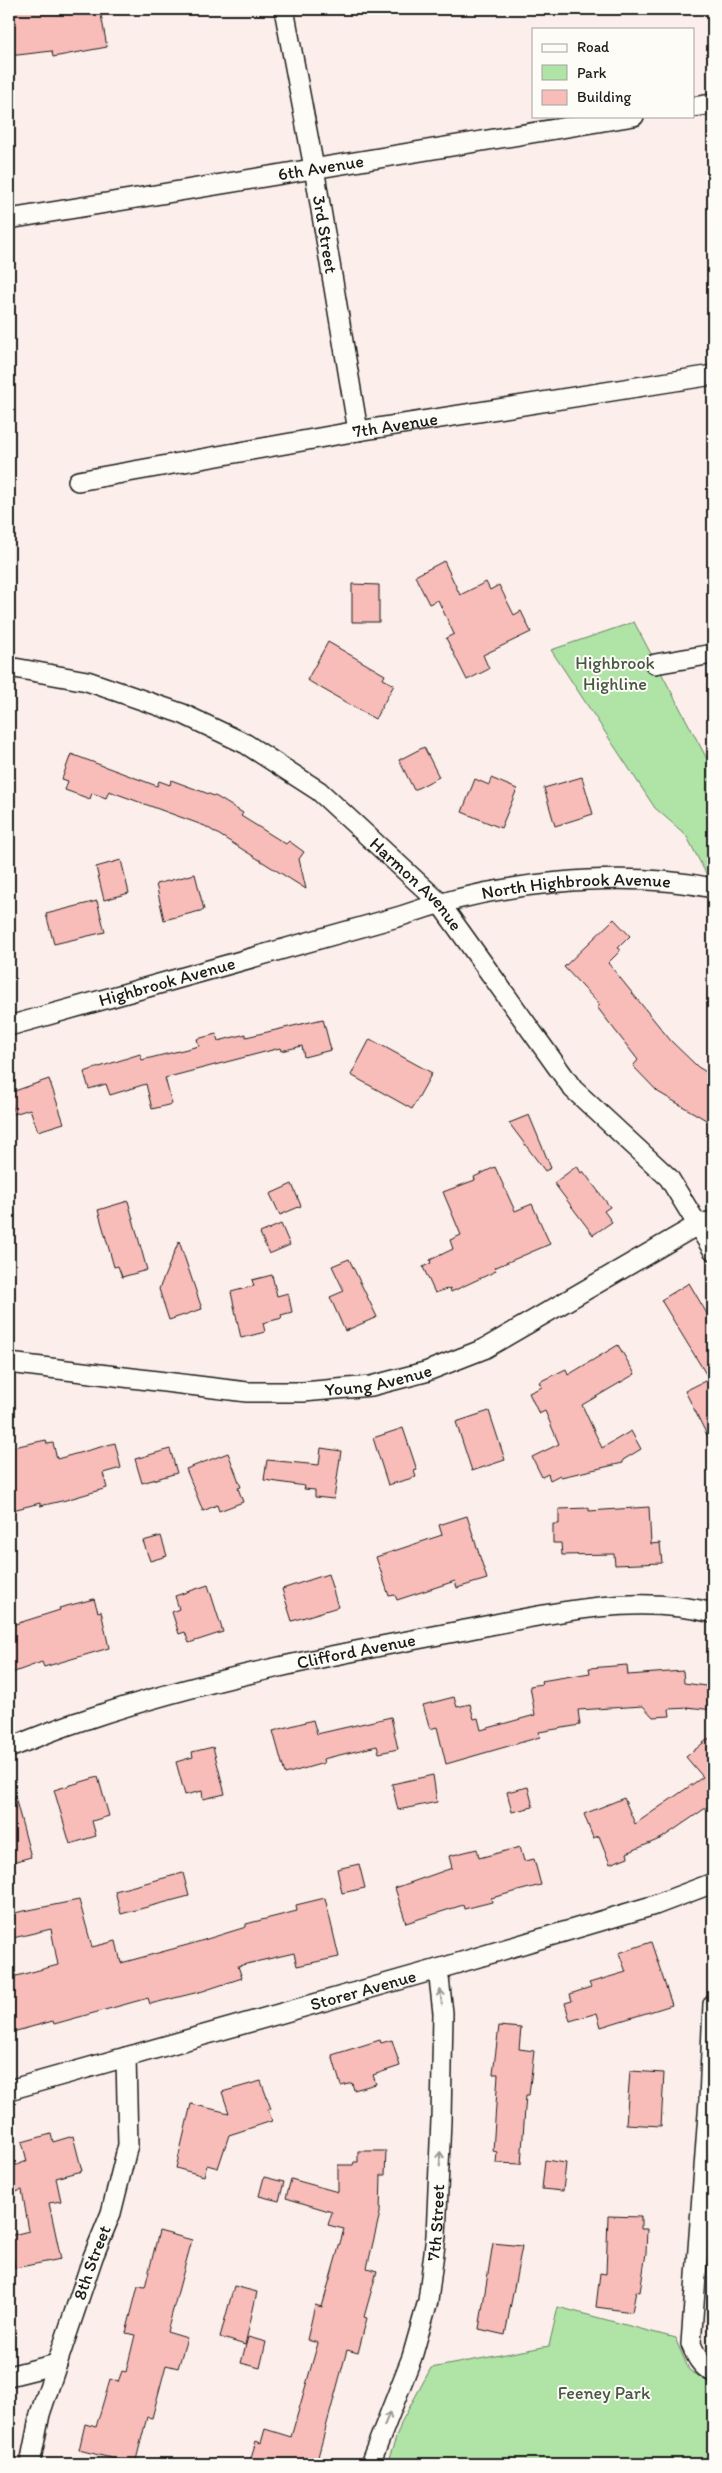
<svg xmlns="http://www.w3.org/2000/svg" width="722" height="2473" viewBox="0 0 722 2473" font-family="Itim,sans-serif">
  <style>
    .green { fill: #afe4a6; stroke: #668061 }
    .building { fill: #f9bdb9; stroke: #1c1c1c }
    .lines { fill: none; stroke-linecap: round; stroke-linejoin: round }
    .minor-casing { stroke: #1c1c1c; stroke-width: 22 }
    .minor { stroke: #fdfcf7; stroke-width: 19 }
    .oneway { stroke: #989794 }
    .labels { text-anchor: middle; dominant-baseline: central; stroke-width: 4; stroke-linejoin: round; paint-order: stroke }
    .street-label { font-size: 18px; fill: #1c1c1c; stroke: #fdfcf7 }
    .park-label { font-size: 18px; fill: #485845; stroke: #fdfcf7 }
  </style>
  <rect width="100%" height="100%" fill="#fcefeb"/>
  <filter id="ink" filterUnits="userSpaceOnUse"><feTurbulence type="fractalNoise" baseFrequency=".02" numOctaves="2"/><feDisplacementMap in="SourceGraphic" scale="10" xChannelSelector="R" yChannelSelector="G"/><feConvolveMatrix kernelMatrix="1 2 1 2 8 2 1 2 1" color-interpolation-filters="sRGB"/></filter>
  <g filter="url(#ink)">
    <path class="green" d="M634,622L713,770V887L686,835L655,808L551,650Z
      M558,2307L675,2338L689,2370L713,2385V2464H387L402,2421L431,2368L549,2346Z"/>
    <path class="building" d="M9,9H100L107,47L53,57L52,51L9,56Z
      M444,561L460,595L486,582L490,590L499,585L514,615L521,611L531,632L483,655L489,669L467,680L446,638L454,634L438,600L429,604L415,576Z
      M352,584L379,585V622H352Z
      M328,642L385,675L383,679L394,685L375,719L307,680Z
      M424,747L439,777L414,790L399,760Z
      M71,754L157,786L159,781L170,785L171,780L217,797L243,813L241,816L286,844L289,841L304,852L299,859L306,889L205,826L109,791L106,798L92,793L90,799L65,790L68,781L62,779Z
      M582,777L593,814L555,826L544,788Z
      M491,778L517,789L501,828L462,812L475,779L489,785Z
      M121,860L129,893L104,900L96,867Z
      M195,874L204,910L164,920L156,884Z
      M97,901L105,932L54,944L46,914Z
      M614,919L630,936L618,948L621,950L608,963L671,1041L698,1067L713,1076V1124L658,1092L633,1066L638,1060L597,1007L600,1005L564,967Z
      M323,1019L331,1050L304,1057L302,1046L281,1051L280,1048L165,1078L172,1104L152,1109L146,1084L110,1095L106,1084L89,1089L84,1072L140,1054L142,1060L199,1046L197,1039L216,1034L218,1041L246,1034V1037Z
      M370,1039L432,1073L412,1109L351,1075Z
      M49,1079L64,1123L38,1131L30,1109L14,1114L9,1093Z
      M529,1115L551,1168L545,1171L509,1123Z
      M577,1166L581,1173L583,1171L610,1207L604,1211L612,1222L593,1235L554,1183Z
      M495,1167L515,1211L532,1204L550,1244L494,1268L496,1271L451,1292L450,1288L435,1293L423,1267L431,1263L430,1260L453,1249L450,1240L461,1235L443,1192L475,1180L474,1177Z
      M292,1184L301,1206L280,1215L270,1194Z
      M128,1201L147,1270L122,1277L118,1266L114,1267L98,1210Z
      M281,1224L290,1245L269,1254L260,1233Z
      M179,1241L202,1309L169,1320L159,1289Z
      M349,1259L377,1317L345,1331L330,1297L344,1291L332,1266Z
      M272,1275L277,1296L288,1293L292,1312L281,1315L282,1318L263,1323L265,1332L241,1338L231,1292L254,1286L252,1280Z
      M689,1283L713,1324V1447L685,1391L709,1379L661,1300Z
      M618,1345L635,1374L582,1405L602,1448L631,1431L641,1449L623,1460V1463L561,1477L560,1475L550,1480L548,1474L542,1477L532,1457L559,1444L545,1411L539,1414L529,1393L542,1387L539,1382L566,1369L568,1375Z
      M489,1411L505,1460L472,1471L456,1422Z
      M403,1428L417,1470L414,1471L416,1477L388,1485L373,1438Z
      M46,1440L47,1444L53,1443L57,1459L115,1443L121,1468L103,1473L107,1488L66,1500L40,1506V1503L9,1511V1448Z
      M321,1448L341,1451L334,1499L315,1497V1490L304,1489L305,1486L264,1480L267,1460L319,1465Z
      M170,1449L177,1473L142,1483L135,1459Z
      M228,1453L241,1487L238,1488L243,1502L219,1511L217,1505L203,1511L186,1469Z
      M649,1507L651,1544L660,1543L662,1563L615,1565L614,1554L562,1555L561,1543H553V1524H559V1509L589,1508V1511Z
      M467,1516L487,1579L457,1588L455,1581L397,1600L395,1595L389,1596L376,1557L442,1535L439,1525Z
      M161,1536L167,1556L150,1561L143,1541Z
      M328,1574L338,1607L292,1621L282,1589Z
      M208,1585L223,1632L189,1643L185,1632L179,1634L172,1612L179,1609L175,1596Z
      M94,1599L98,1612L101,1611L109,1648L44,1667L42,1662L9,1674V1626L60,1610L59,1608Z
      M627,1665L628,1675L683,1671L684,1683L713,1687V1710L687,1707L689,1708L669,1709L670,1716L653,1717L643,1706L578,1710L580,1725L539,1732L540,1737L446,1764L437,1727L430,1729L423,1705L454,1697L457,1707L470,1704L474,1719L478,1718L481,1730L535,1715L530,1686L542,1684L541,1681L590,1673L589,1668Z
      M391,1717L398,1749L379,1753L377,1746L323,1759L324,1763L285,1774L273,1731L313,1720L317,1734Z
      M713,1735V1803L662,1838L627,1853L628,1857L610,1864L599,1836L593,1838L584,1814L624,1798L635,1824L703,1777L686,1757Z
      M213,1747L225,1794L203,1799L202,1791L185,1795L176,1762L193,1757L192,1752Z
      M433,1775L437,1802L398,1810L392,1784Z
      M98,1777L109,1816L92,1821L96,1836L70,1844L54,1790Z
      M528,1787L533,1807L512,1812L507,1792Z
      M15,1797L31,1857L9,1863V1798Z
      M520,1847L524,1861L534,1859L541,1885L491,1898L492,1902L464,1909L463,1905L406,1923L395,1888L452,1868L449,1856L477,1849L479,1858Z
      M359,1864L365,1888L342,1893L337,1869Z
      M183,1873L189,1896L121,1914L115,1891Z
      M325,1898L339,1957L297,1966L294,1953L238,1966L242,1978L203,1991L150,2004L148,1998L54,2024L53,2021L9,2033V1978L58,1965L51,1929L13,1938L9,1914L79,1900L92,1947L116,1941L121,1963L191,1944L246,1927V1924L297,1911L296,1905Z
      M651,1942L672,2005L601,2027L597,2013L570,2021L565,2003L572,2001L570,1994L591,1987L589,1983L626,1972L619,1953Z
      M499,2026L521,2028L519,2049L534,2051L529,2095H526L521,2164L496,2163L497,2152L493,2151L498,2074H493Z
      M380,2040L381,2043L392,2040L400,2066L373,2075L376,2084L354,2090L352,2083L341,2086L332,2055Z
      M630,2071L664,2073L661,2126L626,2124Z
      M261,2081L271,2109H268L272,2121L229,2135L218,2168L207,2165L204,2176L176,2168L191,2104L229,2113L222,2092Z
      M51,2134L53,2142L73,2136L82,2171L56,2178L61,2201L49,2203L61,2259L15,2268L9,2236L29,2231L22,2190L9,2194V2168L27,2161L22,2142Z
      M358,2151H386L385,2175H381L380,2213L367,2268L377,2271L364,2317L367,2318L358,2353L347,2350L316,2464H249L256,2441L261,2443L265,2429L291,2437L318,2343L307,2340L315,2305L322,2307L344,2229L328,2225L332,2212L286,2198L291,2179L338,2192V2165H353L354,2162H358Z
      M545,2160L566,2163L563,2191L542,2189Z
      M264,2177L284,2182L279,2201L259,2196Z
      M608,2216L641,2217V2229H647L646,2253L640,2292L636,2291L632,2312L596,2307L600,2273L606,2274Z
      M159,2231L192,2240L167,2332L187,2338L178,2368L166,2365L152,2418L147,2417L135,2464L79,2450L85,2424L96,2427L110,2379L118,2382L122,2371L126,2372L135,2335L126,2333L138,2286L145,2287Z
      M493,2243L522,2246L505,2335L479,2329Z
      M234,2286L257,2292L245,2345L220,2337Z
      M248,2337L266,2342L260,2368L241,2363Z"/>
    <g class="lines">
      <g class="minor-casing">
        <g id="minor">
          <path id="s1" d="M284,9L314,168L358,431"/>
          <path d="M693,107L713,104"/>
          <path id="s2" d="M9,219L634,116"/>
          <path id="s3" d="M78,481L358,431L713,375"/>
          <path d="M655,664L713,654"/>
          <path id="s4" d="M9,667L87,681L183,714L246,744L319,791L439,902L573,1089L669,1178L713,1250"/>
          <path id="s5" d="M9,1026L401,916C491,883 618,869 713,888"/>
          <path id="s6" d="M9,1363L247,1392H303L371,1386L425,1372L484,1349L699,1224L713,1221"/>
          <path id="s7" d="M9,1748C35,1738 60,1727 87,1719C207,1679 331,1655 455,1632C540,1616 628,1592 713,1613"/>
          <path d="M713,2004L709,2100L691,2344C696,2356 701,2367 713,2372"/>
          <path id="s8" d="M9,2090L438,1969L655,1905L713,1883"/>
          <path d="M9,2376L57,2364"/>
          <path id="s9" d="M30,2464L40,2414L93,2257L111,2213L128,2145L126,2057"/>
          <path id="s10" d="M370,2464L412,2357L428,2301L436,2236L441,2120L443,2013L438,1969"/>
        </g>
      </g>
      <use href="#minor" class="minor"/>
    </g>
    <defs><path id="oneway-shaft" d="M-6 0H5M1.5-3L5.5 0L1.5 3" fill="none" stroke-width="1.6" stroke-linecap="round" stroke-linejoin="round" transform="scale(1.25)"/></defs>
    <g class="oneway">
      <use href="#oneway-shaft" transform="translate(441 1997) rotate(-96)"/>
      <use href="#oneway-shaft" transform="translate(440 2159) rotate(-88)"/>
      <use href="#oneway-shaft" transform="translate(387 2419) rotate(-67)"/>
    </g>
  </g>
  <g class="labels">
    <g class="street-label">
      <text stroke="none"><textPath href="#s2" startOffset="316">6th Avenue</textPath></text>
      <text stroke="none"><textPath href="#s1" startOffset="229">3rd Street</textPath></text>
      <text stroke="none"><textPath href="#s3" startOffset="322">7th Avenue</textPath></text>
      <text stroke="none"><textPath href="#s4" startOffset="472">Harmon Avenue</textPath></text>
      <text stroke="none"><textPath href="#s5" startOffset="586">North Highbrook Avenue</textPath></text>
      <text stroke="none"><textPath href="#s5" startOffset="164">Highbrook Avenue</textPath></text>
      <text stroke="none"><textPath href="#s6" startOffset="372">Young Avenue</textPath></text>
      <text stroke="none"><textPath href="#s7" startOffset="361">Clifford Avenue</textPath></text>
      <text stroke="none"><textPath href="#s8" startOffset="368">Storer Avenue</textPath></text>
      <text stroke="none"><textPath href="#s10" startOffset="252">7th Street</textPath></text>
      <text stroke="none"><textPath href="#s9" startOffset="211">8th Street</textPath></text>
    </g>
    <g class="park-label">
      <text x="615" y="663">Highbrook<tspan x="615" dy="21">Highline</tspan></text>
      <text x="604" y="2393">Feeney Park</text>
    </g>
  </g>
  <rect width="722" height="2473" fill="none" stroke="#fdfcf7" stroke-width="30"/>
  <rect x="15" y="15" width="692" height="2443" fill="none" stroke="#1c1c1c" stroke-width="2" filter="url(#ink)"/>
  <rect x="532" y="28" width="162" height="90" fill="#fdfcf7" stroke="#a3a29f"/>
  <rect x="542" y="44" width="25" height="8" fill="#fdfcf7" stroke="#a3a29f"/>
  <text x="577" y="52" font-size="15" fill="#1c1c1c">Road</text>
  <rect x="542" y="65" width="25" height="15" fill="#afe4a6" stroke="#a3a29f"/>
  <text x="577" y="78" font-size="15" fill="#1c1c1c">Park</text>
  <rect x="542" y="90" width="25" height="15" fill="#f9bdb9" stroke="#a3a29f"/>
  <text x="577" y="102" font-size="15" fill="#1c1c1c">Building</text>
</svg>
